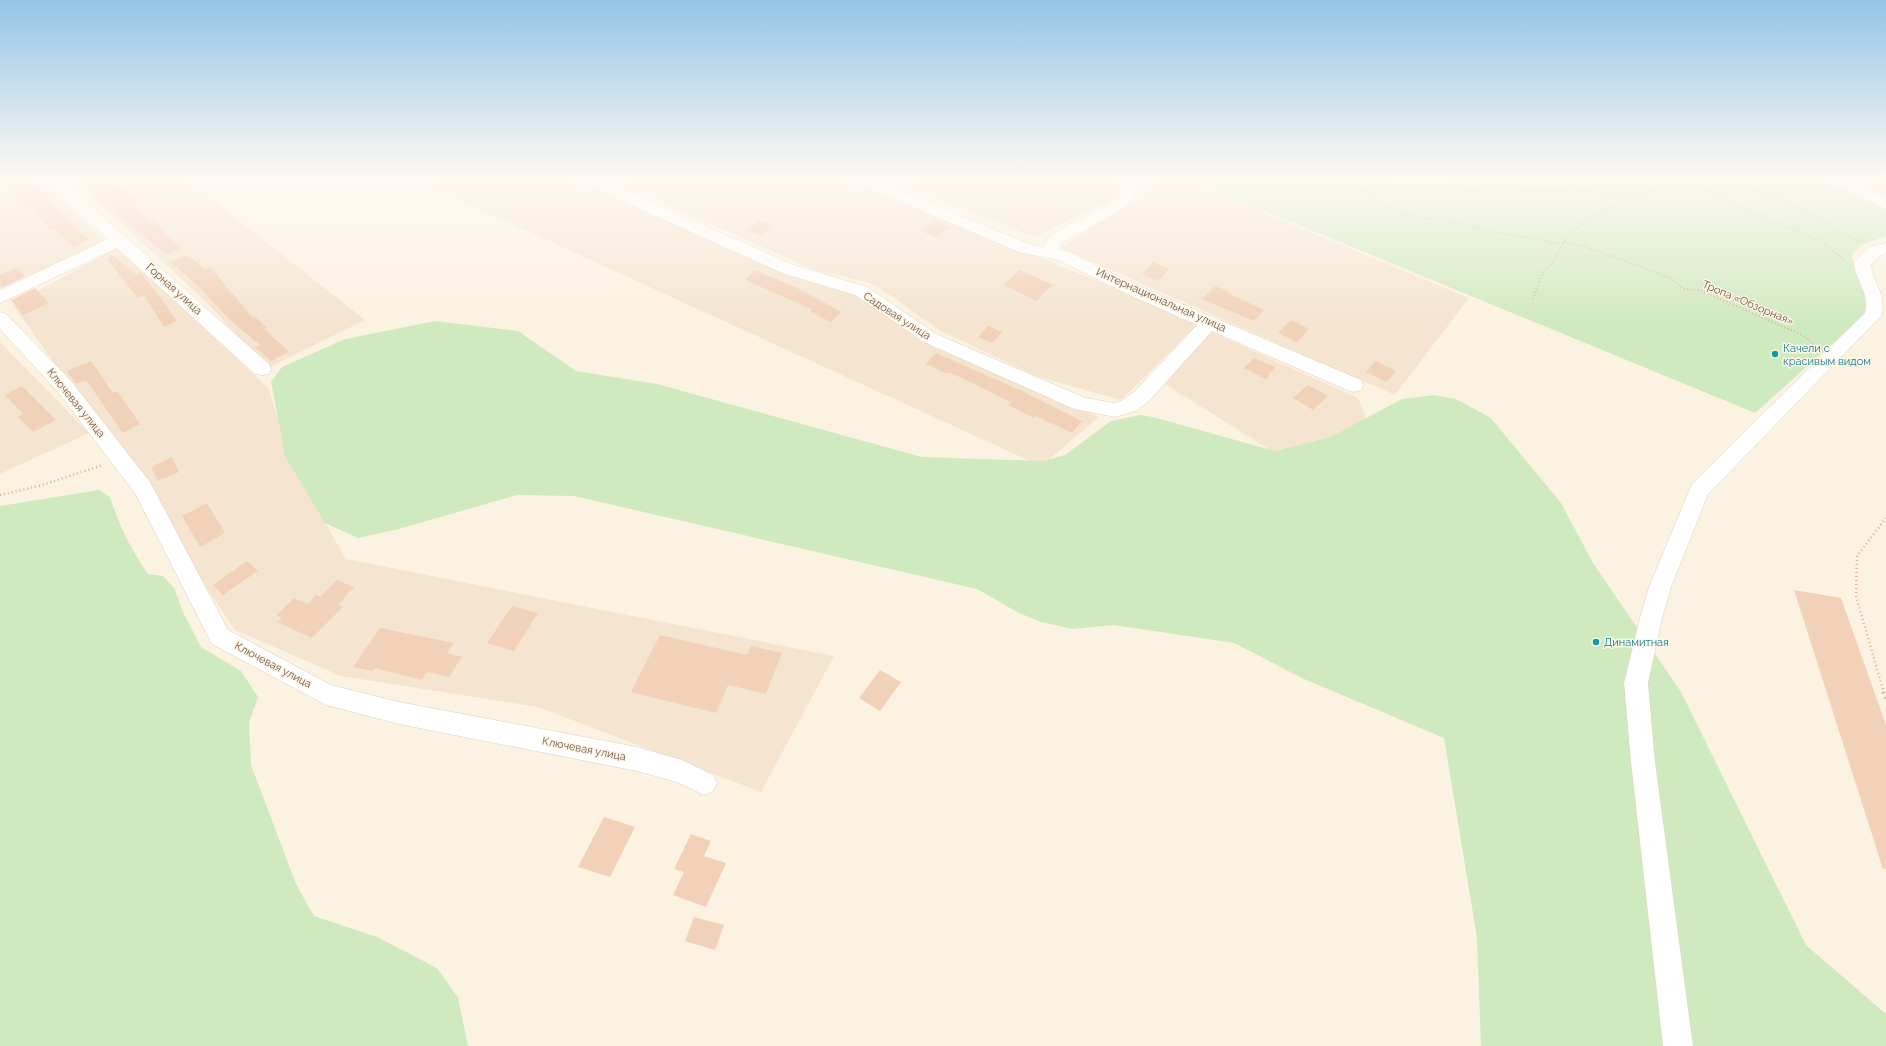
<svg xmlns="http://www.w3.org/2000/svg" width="1886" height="1046" viewBox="0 0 1886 1046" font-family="Raleway,sans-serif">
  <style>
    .residential { fill: #f4e4d0 }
    .green { fill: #d0eac0 }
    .building { fill: #f2d1b9 }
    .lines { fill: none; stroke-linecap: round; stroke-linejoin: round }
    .minor-casing { stroke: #e0cfbd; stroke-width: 1 }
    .path-far2 { stroke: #d6b49c; stroke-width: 2; stroke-dasharray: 1 2.5; stroke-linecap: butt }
    .path-far1 { stroke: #d6b49c; stroke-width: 2.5; stroke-dasharray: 1 3; stroke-linecap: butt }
    .path { stroke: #d6b49c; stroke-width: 3; stroke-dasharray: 1.5 4; stroke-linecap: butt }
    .minor { fill: #fff; fill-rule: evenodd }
    .culture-dot { fill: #0f9aa8; stroke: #fff6e8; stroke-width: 1.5 }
    .labels { text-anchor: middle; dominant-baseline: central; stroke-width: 3; stroke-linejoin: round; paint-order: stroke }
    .street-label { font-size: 11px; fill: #745948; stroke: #fff6e8 }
    .culture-label { font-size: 11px; fill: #0d838f; stroke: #fff6e8; text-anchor: start }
  </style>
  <rect width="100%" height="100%" fill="#fcf2e1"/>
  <path class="residential" d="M0,177H35L106,243L0,288Z
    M71,177H184L365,320L268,368L201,297Z
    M409,177H572L783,272L867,298L922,342L1099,417L1041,466Z
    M606,177H845L1121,291L1197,325L1121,400L1036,376L941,331L874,284L812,269Z
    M883,177H1116L1112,198L1035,237Z
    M1144,177H1201L1205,188L1469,298L1395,395L1061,248L1137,199Z
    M1845,177H1886V196Z
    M117,247L269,389L290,462L346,559L834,656L761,792L538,707L341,676L235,630L75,392L13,305Z
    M1209,331L1358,398L1379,450L1328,486L1165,384Z
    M0,342L89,433L0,474Z"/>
  <path class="green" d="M1206,177H1388L1399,183L1451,182L1468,177H1821L1886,207V236L1861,245L1852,255L1854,267L1871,303L1861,318L1755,413L1209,188Z
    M435,321L518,331L576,371L657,384L922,457L1044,461L1065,455L1111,421L1140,415L1153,417L1275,451L1331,437L1402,399L1434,395L1456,399L1491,418L1561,503L1593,563L1681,692L1806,945L1886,1014V1046H1481L1477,938L1444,738L1304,679L1234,643L1114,625L1072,629L1041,622L1019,613L977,589L574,496L517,495L399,529L358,538L325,523L285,456L271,382L282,367L345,339Z
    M99,490L110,497C119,526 131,549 148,574L163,576L174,588L183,612L201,647L241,671L258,697L249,723L251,765L296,884L314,916L377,937L437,968L458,998L468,1046H0V506Z"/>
  <path class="building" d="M0,177H25L50,198L47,199L89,240L73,247L55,229L52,231L29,207L27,208L11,194L9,195Z
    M76,177H106L139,203L134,205L166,232L163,233L181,248L167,255L108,207Z
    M759,220L773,226L761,236L747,230Z
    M934,220L950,227L936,238L920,231Z
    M112,255L137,275L140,272L164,302L177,321L164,327L144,295L138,298L107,259Z
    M187,255L205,269L210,267L253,318L255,317L267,328L264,329L289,352L271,361L255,347L260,345L228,318L196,284L171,262Z
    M1153,262L1169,269L1158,281L1142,274Z
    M17,268L25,276L1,288L0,275Z
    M754,270L797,288L842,312L830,322L810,311L812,309L745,280L751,275Z
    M1020,270L1053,285L1036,301L1003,285Z
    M1215,286L1229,292L1228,293L1264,310L1254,321L1202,299Z
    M35,288L49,303L23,315L11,300Z
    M1291,320L1309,329L1297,342L1278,333Z
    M988,326L1002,332L992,343L978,337Z
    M936,353L1022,391L1082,421L1072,433L1036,416L1034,418L1008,405L1011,402L949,372L948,374L926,364Z
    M1254,358L1275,367L1266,379L1244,368Z
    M91,361L113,393L117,391L140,424L123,433L86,380L76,384L67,371Z
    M1375,361L1396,371L1387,382L1366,372Z
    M1308,385L1328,396L1313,410L1293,398Z
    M22,386L56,420L33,432L18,417L23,414L5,395Z
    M172,457L179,472L158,481L151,467Z
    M207,503L225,533L200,547L182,516Z
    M247,561L258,571L223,595L213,585Z
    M337,580L354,587L338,605L343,607L312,638L277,622L282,618L277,615L294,598L308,604L316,595L320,597Z
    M1794,590L1841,598L1886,725V869H1883Z
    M512,606L538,613L514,651L487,643Z
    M380,628L454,643L447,653L462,657L449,677L427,672L422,680L375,668L373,671L353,667Z
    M660,635L747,655L751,646L782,653L766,694L728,685L716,713L631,692Z
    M880,670L901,682L880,711L859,698Z
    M604,817L635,827L610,877L578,867Z
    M691,834L711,841L704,856L726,863L706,907L673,895L684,872L674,869Z
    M694,917L724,925L715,950L685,941Z"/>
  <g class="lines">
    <g class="minor-casing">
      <path id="minor" d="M41,177H58L269,364L271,369L269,374L262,375L255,374L117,248L0,303V290L108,239Z
        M573,177H593L794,265L867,287L936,334L1085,398L1115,403L1121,401L1134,392L1197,325L1125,293L1058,260L1019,252L849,180L846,177H867L1029,244L1043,247C1055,221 1113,213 1122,189C1123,185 1122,181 1121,177H1137C1137,181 1138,185 1137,189C1130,212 1082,230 1062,243L1059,250L1069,252L1137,285L1361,380L1363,385L1361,390L1354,392L1347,390L1212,331L1148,402L1135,411L1115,417L1074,409L924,342L855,295L782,273L576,180Z
        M1820,177H1840L1886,198V209L1823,180Z
        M1886,243V253L1881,255L1871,264C1873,286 1886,290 1882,315L1708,494L1671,587L1662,618L1648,683L1655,762L1693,1046H1663L1631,762L1624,683L1640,618L1649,587L1692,484L1865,313C1870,292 1856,283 1854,263L1869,247Z
        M0,312L6,314L71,381L150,482L228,630L331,685L399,702L637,747L682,760L713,775L717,783L713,791L704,795L677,782L637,771L399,724L326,705L212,644L135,493L57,391L0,329Z"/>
    </g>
    <path class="path-far2" d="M1349,177L1378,202L1394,210L1418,218L1453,221L1474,228L1561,244
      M1451,177C1454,180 1458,186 1462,187C1492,199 1541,188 1573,190C1591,191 1608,195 1625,200
      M1647,177L1668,184
      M1730,177L1807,213L1861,243
      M1677,180L1705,190L1742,208L1823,242L1846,262
      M1564,242L1583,246L1642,267L1670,278L1684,289L1699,290L1802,335L1819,348
      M1533,299C1536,291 1539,281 1543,273C1546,269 1551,266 1553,262C1559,252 1561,245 1569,236C1599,206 1646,194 1683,177"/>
    <path class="path-far1" d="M0,495L39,486L103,465
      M1884,693L1856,596L1857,556L1886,518"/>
    <path class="path" d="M1883,692L1886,701"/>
    <use href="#minor" class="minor"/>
  </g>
  <linearGradient id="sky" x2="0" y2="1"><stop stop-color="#94c5e7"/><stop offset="0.55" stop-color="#fef9f2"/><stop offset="1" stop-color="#fef9f2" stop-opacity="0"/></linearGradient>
  <rect width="1886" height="323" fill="url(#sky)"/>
  <g class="culture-dot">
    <circle cx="1775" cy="354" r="4"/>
    <circle cx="1596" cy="642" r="4"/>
  </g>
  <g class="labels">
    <g class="street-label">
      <text transform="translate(174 289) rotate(42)">Горная улица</text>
      <text transform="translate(1161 300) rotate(24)">Интернациональная улица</text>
      <text transform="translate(1748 303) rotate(23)">Тропа «Обзорная»</text>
      <text transform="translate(897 316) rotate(33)">Садовая улица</text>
      <text transform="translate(76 403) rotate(51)">Ключевая улица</text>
      <text transform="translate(273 665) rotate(28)">Ключевая улица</text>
      <text transform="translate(584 749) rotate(11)">Ключевая улица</text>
    </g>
    <g class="culture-label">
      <text x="1783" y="348">Качели с<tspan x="1783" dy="13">красивым видом</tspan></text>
      <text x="1604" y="642">Динамитная</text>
    </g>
  </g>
</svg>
